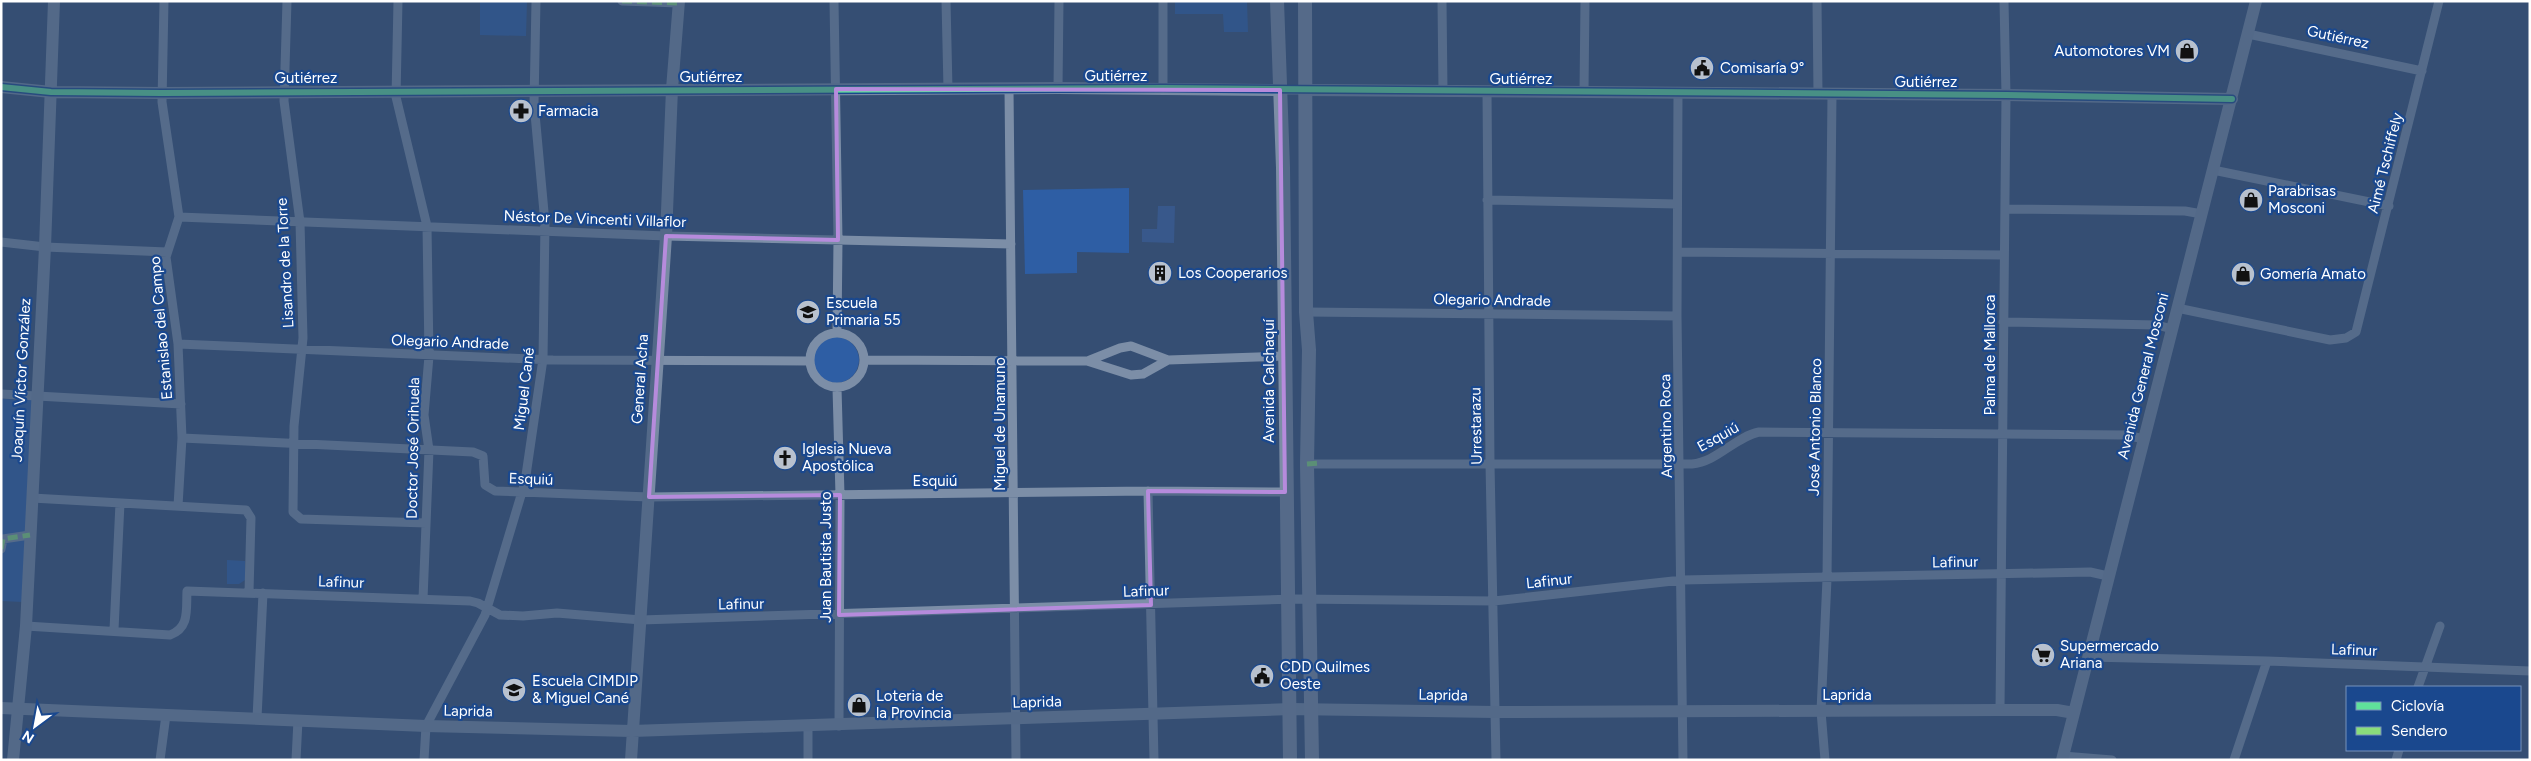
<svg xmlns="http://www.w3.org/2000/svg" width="2531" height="761" viewBox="0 0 2531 761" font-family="Figtree,sans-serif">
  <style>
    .green { fill: #2e5ea4 }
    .water { fill: #38588b }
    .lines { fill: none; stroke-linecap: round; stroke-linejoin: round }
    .street { stroke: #7c8ea7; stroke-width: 9 }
    .secondary { stroke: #788aa3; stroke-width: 12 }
    .primary { stroke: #7c8da5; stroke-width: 14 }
    .quiet { stroke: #8add7b; stroke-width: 5; stroke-dasharray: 10 5; stroke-linecap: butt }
    .cycleway-casing { stroke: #1a488e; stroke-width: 9 }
    .cycleway { stroke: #60e19b; stroke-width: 6 }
    .marked { fill: none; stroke: #b68bdc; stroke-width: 4; stroke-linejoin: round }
    .labels { text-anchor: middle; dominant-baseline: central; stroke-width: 4.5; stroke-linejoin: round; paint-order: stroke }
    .street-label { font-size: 15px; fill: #fff; stroke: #1a488e }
    .poi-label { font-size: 15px; fill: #fff; stroke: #1a488e; text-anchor: start }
  </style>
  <rect width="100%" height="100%" fill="#354e73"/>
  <path class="green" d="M480,1H527L526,36L480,35Z
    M1175,1H1247L1248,32H1224L1223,14H1175Z
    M1129,188V253L1077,252V273L1025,274L1023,190Z
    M813 360a23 23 0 1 1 46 0a23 23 0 1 1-46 0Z
    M1,399L32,400L23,602L1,601Z
    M227,560L245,561V580L239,584H227Z"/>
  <path class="water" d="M1158,206H1175L1174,243L1142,242V229H1157Z"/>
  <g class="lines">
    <path class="street" d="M164,1L162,102L179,217L166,257L178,344L182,438L178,506
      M287,1L284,101L300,222L303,338L294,426L293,512L301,519L426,523
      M398,1L396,97L427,226L429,356L424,415L429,450L423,599
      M622,1L679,3
      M834,1L838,240L837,333
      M946,1L948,89
      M1442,1L1443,91
      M1817,1L1818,94
      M2248,34L2422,71
      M1058,88L1059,1
      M1163,88V1
      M1009,89L1016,760
      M1280,90H1305
      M1584,91L1585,1
      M1487,92L1490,464L1496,760
      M1678,92L1677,316L1683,760
      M2213,170L2389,206
      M1487,200L1677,204
      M2005,209L2185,211L2202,214
      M179,217L666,236L1011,244
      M1,242L45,247L167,252
      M1678,252L2004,255
      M2177,308L2330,340L2346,338L2356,332L2439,1
      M1306,312L1677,316
      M2003,322L2157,325L2172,329
      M810 360a27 27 0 1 1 54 0a27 27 0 1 1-54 0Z
      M178,344L553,360L810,361
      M865,360L1087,361L1131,375L1143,374L1168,360
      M1090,360L1120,348L1131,346L1168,360L1284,356
      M837,388L840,495L839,726
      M1,394L181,404
      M182,438L473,452L483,456L485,485L495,491L649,497L1148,491L1285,492
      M1307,464H1692C1717,462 1735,437 1759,432L2126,435L2144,439
      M1148,491L1154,760
      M32,498L246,510L251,518L249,592
      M1,549L3,539L30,535
      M26,626L170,635C190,628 186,609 187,591L470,601L478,603L500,615L523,616L557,613L641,620L1296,599L1494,601L1682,580L2090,572L2108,576
      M114,630L120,503
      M2088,657L2267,661L2530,671
      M2418,687L2440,626
      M2000,710L2006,95L2004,1
      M257,718L263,593
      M808,727V760
      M2063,756L2112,760
      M160,760L166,715
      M296,760L298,720
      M424,760L426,726L485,615L525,482L543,359L545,223L534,103L536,1
      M1825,760L1821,711L1827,579L1832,94
      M2234,760L2267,661
      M2396,760L2399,750"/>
    <path class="secondary" d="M1,87L51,92L162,93L1058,88L1280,90
      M1305,90L2006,95L2232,99
      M1,708L426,726L632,731L1291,709L1495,712L2000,710H2057L2074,713
      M13,760L26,626L45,247L54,1
      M631,760L666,236L672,89L679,1
      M2062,760L2256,1"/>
    <path class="primary" d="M1277,1L1283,168L1290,760
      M1305,1L1306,312L1309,350L1307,464L1312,760"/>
    <path class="quiet" d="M622,1L679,3
      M1307,464L1319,463
      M1,549L3,539L30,535"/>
    <g class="cycleway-casing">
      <path id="cycleway" d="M1,87L51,92L162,93L1163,88L2006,95L2232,99"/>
    </g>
    <use href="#cycleway" class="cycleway"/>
  </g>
  <path d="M0 0H2531V761H0ZM836,89L1280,90L1285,492L1148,491L1151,605L839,615L840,495L649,497L666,236L838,240Z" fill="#354e73" fill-opacity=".55" fill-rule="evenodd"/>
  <path class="marked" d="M836,89L1280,90L1285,492L1148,491L1151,605L839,615L840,495L649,497L666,236L838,240Z"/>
  <defs>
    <g id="shop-disc" transform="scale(1.25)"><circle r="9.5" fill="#b8c1ce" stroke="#1a488e"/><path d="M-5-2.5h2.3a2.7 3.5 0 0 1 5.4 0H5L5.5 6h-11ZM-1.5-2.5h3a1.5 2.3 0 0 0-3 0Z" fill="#111"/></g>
    <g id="civic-disc" transform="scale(1.25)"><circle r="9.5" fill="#b8c1ce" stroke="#1a488e"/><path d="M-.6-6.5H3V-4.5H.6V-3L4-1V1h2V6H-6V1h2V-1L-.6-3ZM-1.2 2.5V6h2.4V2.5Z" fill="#111"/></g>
    <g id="pharmacy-disc" transform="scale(1.25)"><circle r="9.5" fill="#b8c1ce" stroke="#1a488e"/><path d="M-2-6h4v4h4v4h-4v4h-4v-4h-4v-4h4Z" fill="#111"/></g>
    <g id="building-disc" transform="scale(1.25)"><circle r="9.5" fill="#b8c1ce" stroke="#1a488e"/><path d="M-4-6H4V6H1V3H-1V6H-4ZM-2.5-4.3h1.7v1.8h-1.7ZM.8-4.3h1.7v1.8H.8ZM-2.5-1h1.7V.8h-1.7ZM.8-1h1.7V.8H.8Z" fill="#111"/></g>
    <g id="school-disc" transform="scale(1.25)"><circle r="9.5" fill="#b8c1ce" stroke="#1a488e"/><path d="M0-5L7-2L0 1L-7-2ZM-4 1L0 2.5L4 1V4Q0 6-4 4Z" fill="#111"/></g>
    <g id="church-disc" transform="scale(1.25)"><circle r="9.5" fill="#b8c1ce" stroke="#1a488e"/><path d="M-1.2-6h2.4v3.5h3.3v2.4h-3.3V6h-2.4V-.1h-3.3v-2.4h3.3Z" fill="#111"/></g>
    <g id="supermarket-disc" transform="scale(1.25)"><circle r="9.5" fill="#b8c1ce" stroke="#1a488e"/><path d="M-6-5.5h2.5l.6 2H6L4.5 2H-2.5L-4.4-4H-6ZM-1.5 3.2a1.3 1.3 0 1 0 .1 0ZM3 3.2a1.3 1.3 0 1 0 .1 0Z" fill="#111"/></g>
  </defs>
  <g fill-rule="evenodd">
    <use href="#shop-disc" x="2187" y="51"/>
    <use href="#civic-disc" x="1702" y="68"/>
    <use href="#pharmacy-disc" x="521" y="111"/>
    <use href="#shop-disc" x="2251" y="200"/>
    <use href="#building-disc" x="1160" y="273"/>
    <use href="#shop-disc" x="2243" y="274"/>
    <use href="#school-disc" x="808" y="312"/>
    <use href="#church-disc" x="785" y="458"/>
    <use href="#supermarket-disc" x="2043" y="655"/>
    <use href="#civic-disc" x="1262" y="676"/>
    <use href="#school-disc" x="514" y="690"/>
    <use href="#shop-disc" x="859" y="705"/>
  </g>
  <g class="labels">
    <g class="street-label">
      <text transform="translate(2338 37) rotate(12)">Gutiérrez</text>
      <text x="1116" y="76">Gutiérrez</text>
      <text x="711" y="77">Gutiérrez</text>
      <text x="306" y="78">Gutiérrez</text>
      <text x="1521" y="79">Gutiérrez</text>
      <text x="1926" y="82">Gutiérrez</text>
      <text transform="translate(2385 163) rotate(-76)">Aimé Tschiffely</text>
      <text transform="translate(595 219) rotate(2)">Néstor De Vincenti Villaflor</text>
      <text transform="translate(285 263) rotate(-93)">Lisandro de la Torre</text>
      <text transform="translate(1492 300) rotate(1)">Olegario Andrade</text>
      <text transform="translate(161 328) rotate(-95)">Estanislao del Campo</text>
      <text transform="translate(450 342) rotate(2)">Olegario Andrade</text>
      <text transform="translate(1990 355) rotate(-90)">Palma de Mallorca</text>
      <text transform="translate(2143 376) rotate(-76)">Avenida General Mosconi</text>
      <text transform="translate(640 379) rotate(-86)">General Acha</text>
      <text transform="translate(21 380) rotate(-87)">Joaquín Víctor González</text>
      <text transform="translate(1269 381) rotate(-90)">Avenida Calchaquí</text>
      <text transform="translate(524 389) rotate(-83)">Miguel Cané</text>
      <text transform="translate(1000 424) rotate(-90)">Miguel de Unamuno</text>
      <text transform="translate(1476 426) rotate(-91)">Urrestarazu</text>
      <text transform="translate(1666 426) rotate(-91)">Argentino Roca</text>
      <text transform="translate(1815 427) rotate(-89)">José Antonio Blanco</text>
      <text transform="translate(1718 437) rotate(-29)">Esquiú</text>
      <text transform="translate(413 448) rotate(-89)">Doctor José Orihuela</text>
      <text transform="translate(531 479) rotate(2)">Esquiú</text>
      <text x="935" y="481">Esquiú</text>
      <text transform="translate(826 557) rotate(-90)">Juan Bautista Justo</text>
      <text transform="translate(1955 562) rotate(-1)">Lafinur</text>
      <text transform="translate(1549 581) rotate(-6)">Lafinur</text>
      <text transform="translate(341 582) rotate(2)">Lafinur</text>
      <text transform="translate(1146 591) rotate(-2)">Lafinur</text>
      <text transform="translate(741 604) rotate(-1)">Lafinur</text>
      <text transform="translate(2354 650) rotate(2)">Lafinur</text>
      <text transform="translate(1443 695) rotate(1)">Laprida</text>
      <text x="1847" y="695">Laprida</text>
      <text transform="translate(1037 702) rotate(-2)">Laprida</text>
      <text transform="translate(468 711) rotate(1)">Laprida</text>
    </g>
    <g class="poi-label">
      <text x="2170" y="51" text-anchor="end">Automotores VM</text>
      <text x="1720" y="68">Comisaría 9°</text>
      <text x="538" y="111">Farmacia</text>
      <text x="2268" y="191">Parabrisas<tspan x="2268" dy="17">Mosconi</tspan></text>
      <text x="1178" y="273">Los Cooperarios</text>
      <text x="2260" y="274">Gomería Amato</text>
      <text x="826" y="303">Escuela<tspan x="826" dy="17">Primaria 55</tspan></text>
      <text x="802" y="449">Iglesia Nueva<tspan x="802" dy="17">Apostólica</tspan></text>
      <text x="2060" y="646">Supermercado<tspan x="2060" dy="17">Ariana</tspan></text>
      <text x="1280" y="667">CDD Quilmes<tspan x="1280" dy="17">Oeste</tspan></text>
      <text x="532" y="681">Escuela CIMDIP<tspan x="532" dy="17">&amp; Miguel Cané</tspan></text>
      <text x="876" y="696">Loteria de<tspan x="876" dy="17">la Provincia</tspan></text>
    </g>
  </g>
  <rect width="2531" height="761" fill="none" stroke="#ffffff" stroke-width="5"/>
  <rect x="2346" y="686" width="175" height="65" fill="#1a488e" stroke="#7691bb"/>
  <rect x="2356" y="702" width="25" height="8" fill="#60e19b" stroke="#7691bb"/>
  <text x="2391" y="711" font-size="15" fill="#ffffff">Ciclovía</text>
  <rect x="2356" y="727" width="25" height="8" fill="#8add7b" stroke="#7691bb"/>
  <text x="2391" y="736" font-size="15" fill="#ffffff">Sendero</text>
  <g transform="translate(35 726) rotate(212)" stroke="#1a488e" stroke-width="4" paint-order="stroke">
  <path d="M0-4L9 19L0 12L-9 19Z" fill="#ffffff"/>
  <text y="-8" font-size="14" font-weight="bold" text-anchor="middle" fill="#ffffff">N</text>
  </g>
</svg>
